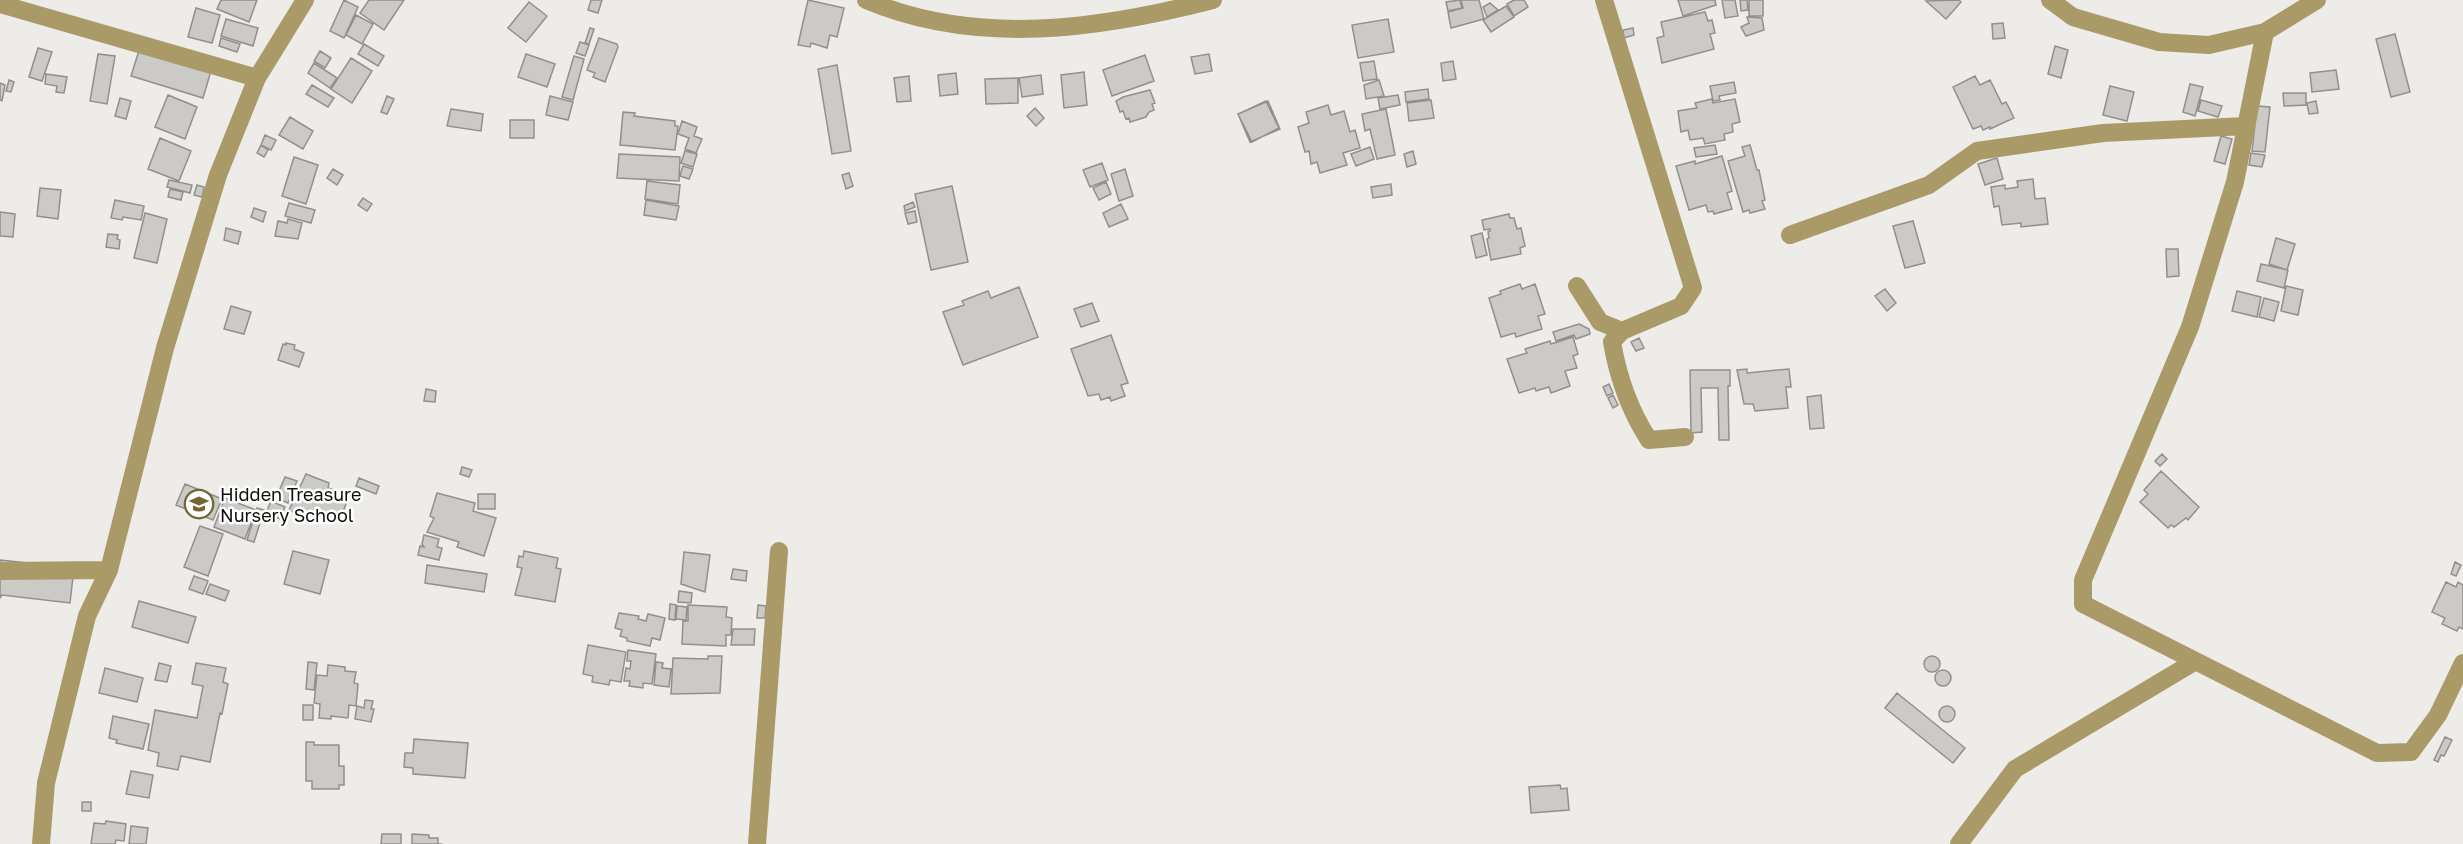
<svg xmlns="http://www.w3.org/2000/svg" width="2463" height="844" viewBox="0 0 2463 844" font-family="'Golos Text',sans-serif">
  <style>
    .building { fill: #cbcac6; stroke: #91908d; stroke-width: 1.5 }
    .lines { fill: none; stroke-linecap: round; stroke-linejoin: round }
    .minor { stroke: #a99a67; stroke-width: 18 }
    .labels { text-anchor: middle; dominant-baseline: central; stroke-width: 5; stroke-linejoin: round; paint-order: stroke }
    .poi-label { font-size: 18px; fill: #0b0b0a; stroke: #fff; text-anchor: start }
  </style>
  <rect width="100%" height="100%" fill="#edece8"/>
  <path class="building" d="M221,0H257L249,22L217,9Z
    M344,0L358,7L344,38L330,31Z
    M369,0H404L384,30L360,13Z
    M591,0H602L598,13L588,10Z
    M808,0L844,8L837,37L830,35L827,48L811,43L810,47L798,45Z
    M1460,0L1462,8L1448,11L1446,2Z
    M1461,0H1479L1484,19L1451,28L1448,12L1463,8Z
    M1514,0H1524L1528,7L1514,16L1507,4Z
    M1678,0H1715L1716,5L1683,16Z
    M1722,0H1735L1738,16L1725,18Z
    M1740,0H1747L1748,10L1741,11Z
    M1749,0H1763V16H1749Z
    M1959,0L1961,2L1946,19L1926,1Z
    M529,2L547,16L526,42L508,28Z
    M1490,3L1498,10L1487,17L1483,7Z
    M1506,6L1514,17L1491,32L1483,20Z
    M196,8L220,15L212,43L188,37Z
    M1705,12L1708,21L1712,20L1715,33L1710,34L1714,49L1662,63L1657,38L1664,36L1661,22Z
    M356,15L373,24L362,44L346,35Z
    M1747,17L1762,18L1764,30L1746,36L1741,27L1749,23Z
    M226,19L258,28L253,46L221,36Z
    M1388,19L1394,52L1358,58L1352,25Z
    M2003,23L2005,38L1993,39L1992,24Z
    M590,28L594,29L589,44L585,43Z
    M1633,28L1634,35L1624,38L1623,30Z
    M2395,34L2410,92L2391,97L2376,39Z
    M221,38L240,44L237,52L219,46Z
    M599,38L617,44L618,47L605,82L593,77L595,73L587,70Z
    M142,41L211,71L203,98L131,76Z
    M580,42L589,45L585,56L576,53Z
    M364,44L384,56L378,66L358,54Z
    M2055,46L2068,50L2061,78L2048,74Z
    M38,48L52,52L42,81L29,77Z
    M320,51L331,58L325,68L314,61Z
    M98,54L115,56L107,104L90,101Z
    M526,54L555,64L547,87L518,77Z
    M1209,54L1212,71L1195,74L1191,57Z
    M1145,55L1154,81L1112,96L1103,70Z
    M574,56L584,59L573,100L562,97Z
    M351,58L372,71L352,103L331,89Z
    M1374,61L1377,79L1363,81L1360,63Z
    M1453,61L1456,79L1443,81L1441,63Z
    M314,63L337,78L330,88L308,73Z
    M837,65L851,151L832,154L818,69Z
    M2336,70L2339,89L2312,92L2310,73Z
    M1084,72L1087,105L1064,108L1061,75Z
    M956,73L958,94L940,96L938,75Z
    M46,74L67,77L64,93L56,92L57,86L45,84Z
    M1041,75L1043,94L1022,97L1019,78Z
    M909,76L911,101L897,102L894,78Z
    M1975,76L1980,85L1990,80L2002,104L2006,102L2014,118L1990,129V127L1983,130L1981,126L1973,129L1953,87Z
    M1018,78V103L986,104L985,79Z
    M9,80L14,82L11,92L6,91Z
    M1379,80L1384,96L1366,99L1364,85Z
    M1734,82L1736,93L1719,96L1720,100L1713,101L1710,86Z
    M0,83L5,85L2,101L0,100Z
    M2190,84L2203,87L2195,116L2183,112Z
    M312,85L334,98L328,107L306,94Z
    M2110,86L2134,92L2127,121L2103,115Z
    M1428,89L1429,99L1406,102L1405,92Z
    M1150,90L1155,103L1152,104L1154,110L1149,112L1146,117L1130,122L1129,118L1126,119L1123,111L1120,112L1116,101L1123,97Z
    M2283,93H2306V105L2284,106Z
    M168,95L197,107L185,139L155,127Z
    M1398,95L1400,105L1380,109L1378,98Z
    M387,96L394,99L387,114L381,112Z
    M550,96L573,102L568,120L546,115Z
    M120,98L131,101L126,119L115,116Z
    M1712,99L1713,103L1735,99L1740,122L1732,124L1733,132L1724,134L1725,140L1705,144L1703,138L1690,140L1688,130L1681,132L1678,111L1697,108L1695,103Z
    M1431,100L1434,118L1409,121L1407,103Z
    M2201,100L2222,106L2218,117L2198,111Z
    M1266,101L1279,128L1252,142L1238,114Z
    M1268,101L1280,129L1250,142L1238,114Z
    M2316,101L2318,113L2309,114L2307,103Z
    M1328,105L1331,115L1344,111L1350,132L1355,130L1360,148L1343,153L1347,165L1320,173L1317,162L1311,164L1309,151L1305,152L1298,127L1309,123L1306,112Z
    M2257,106L2270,107L2265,152L2252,151Z
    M1035,108L1044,118L1036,126L1027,116Z
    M451,109L483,114L481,131L447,126Z
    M1386,109L1395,155L1377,159L1370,129L1365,131L1362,114Z
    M623,112L635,113L634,116L675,121V126H678L675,150L620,145Z
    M290,117L313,131L303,149L279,135Z
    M510,120H534V138H510Z
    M682,121L697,127L694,136L702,139L696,153L685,149L689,138L678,134Z
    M265,135L276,140L271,150L261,145Z
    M2221,136L2232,139L2225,164L2214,161Z
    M160,138L191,151L179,181L148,169Z
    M261,145L268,150L264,157L257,153Z
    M1715,145L1717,154L1696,157L1694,148Z
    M1750,145L1757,170H1759L1765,200L1762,201L1765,209L1750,213L1749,210L1743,212L1728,161L1745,156L1742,147Z
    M1370,147L1374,159L1356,166L1351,154Z
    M685,151L697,154L693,167L681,163Z
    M1413,151L1416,164L1407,167L1404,154Z
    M2251,153L2265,155L2262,167L2249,165Z
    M619,154L680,157L679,181L617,178Z
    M1722,156L1732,191L1727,193L1732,209L1714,214L1713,211L1708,212L1706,205L1689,210L1676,166L1695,161V164Z
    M294,157L318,165L306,204L282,196Z
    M1997,158L2003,179L1985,185L1978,164Z
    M1102,163L1108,180L1090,187L1083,170Z
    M683,166L693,169L689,179L680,176Z
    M333,169L343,175L337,185L327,178Z
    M1125,169L1133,196L1119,201L1111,174Z
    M849,173L853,186L846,189L842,175Z
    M2033,179L2035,199L2045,198L2048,224L2021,227V223L2002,225L1999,206L1994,207L1991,187L2005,185V189L2018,187L2017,181Z
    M169,180L192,185L190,193L167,187Z
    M647,181L680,185L678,204L645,199Z
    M1106,182L1111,194L1099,200L1093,188Z
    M1391,184L1392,195L1373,198L1371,187Z
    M197,185L204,187L202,197L194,195Z
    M952,186L968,262L931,270L915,194Z
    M40,188L61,190L58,219L37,216Z
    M170,189L183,192L181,200L168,197Z
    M363,198L372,204L367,211L358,205Z
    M115,200L144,206L141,220L123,217L122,220L111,218Z
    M646,200L679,206L676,220L644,215Z
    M913,202L915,207L905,211L904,206Z
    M289,203L315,210L311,223L285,216Z
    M1121,204L1128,219L1109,227L1103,213Z
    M254,208L266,212L263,222L251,217Z
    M915,211L917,222L908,224L905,213Z
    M0,212L15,214L13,237L0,236Z
    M145,213L167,219L157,263L134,258Z
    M1509,214L1510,218H1514L1517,229L1521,228L1525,246L1520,248L1521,254L1491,260L1487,239L1489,238L1488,232L1490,231V229L1484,230L1482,220Z
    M288,219L302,223L298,239L275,236L278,221L287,223Z
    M1913,221L1925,263L1905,268L1893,226Z
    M226,228L241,232L238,244L224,240Z
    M1482,233L1487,255L1476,258L1471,236Z
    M108,234L118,235L117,239L120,240L119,249L106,247Z
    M2276,238L2295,244L2287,270L2269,264Z
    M2166,249H2178L2179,276L2167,277Z
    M2261,264L2288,270L2284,288L2257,281Z
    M1520,284L1522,289L1535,284L1545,314L1538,316L1542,329L1516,337L1515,333L1501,337L1489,298L1501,294L1500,291Z
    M2286,286L2303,290L2298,315L2281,311Z
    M1019,287L1038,337L963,365L943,312L964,305L962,301L988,291L991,298Z
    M1885,289L1896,303L1887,311L1875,296Z
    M2237,291L2261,297L2257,317L2232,311Z
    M2264,298L2279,302L2274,321L2259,317Z
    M1092,303L1099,321L1081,327L1074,309Z
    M231,306L251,312L244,334L224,329Z
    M1579,324L1589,329L1590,334L1576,339L1574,335L1556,341L1553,332Z
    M1111,335L1128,383L1121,385L1125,396L1111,401L1110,397L1101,400L1099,394L1088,396L1071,349Z
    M1573,337L1578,354L1573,356L1577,368L1565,371L1570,386L1551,393L1549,387L1536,391L1535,388L1519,393L1507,359L1527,353L1525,349L1550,341L1551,344Z
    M1639,338L1644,348L1636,351L1631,342Z
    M286,343L295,345L294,349L304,353L299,367L278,360L283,344L286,345Z
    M1747,369V373L1789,369L1791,387H1786L1788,408L1755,411L1753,404H1744L1737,370Z
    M1690,370H1730V386H1728L1729,440H1719L1718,388H1701L1702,432L1691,433Z
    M1609,384L1613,393L1607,396L1603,387Z
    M426,389L436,391L435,402L424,401Z
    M1613,395L1618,405L1613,408L1608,398Z
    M1821,395L1824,428L1810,429L1807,397Z
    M2162,454L2167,459L2160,466L2155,461Z
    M462,467L472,470L469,477L460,474Z
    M2161,471L2199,507L2188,520L2186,518L2174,527L2171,525L2168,528L2140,502L2148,494L2144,490Z
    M306,474L329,483L328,488L349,496L341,517L331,513L328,521L317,517L315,521L289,510Z
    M285,477L297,481L288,503L276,498Z
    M359,478L379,486L376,494L356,486Z
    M185,484L222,499L213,520L176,505Z
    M437,493L475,503L473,511L496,518L484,556L457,547L459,542L427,532L434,518L430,516Z
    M478,494H495V509H478Z
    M225,498L256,510L245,539L214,527Z
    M271,501L285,507L280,519L266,513Z
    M257,508L264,510L254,542L247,540Z
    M200,526L223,534L208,576L184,567Z
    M424,535L439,539L437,547L442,548L439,560L418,555L420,546L424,547L422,544Z
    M293,551L329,560L320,594L284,584Z
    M524,551L558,558L556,568L561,569L555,602L515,595L522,568L517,567L519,556L523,557Z
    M684,552L710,555L705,592L681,584Z
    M0,560L74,568L70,603L2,595L0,598Z
    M2455,562L2461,565L2456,576L2451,574Z
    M427,565L487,574L484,592L425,583Z
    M733,569L747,571L746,581L731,579Z
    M194,576L208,581L203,594L189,589Z
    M2446,582L2456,587L2458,582L2463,585V629L2459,627L2457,631L2442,624L2445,618L2432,612Z
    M210,584L229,591L225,601L206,594Z
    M679,591L692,593L691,603L678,602Z
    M139,601L196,617L188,643L132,627Z
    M670,604L676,605L675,620L669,619Z
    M688,605L727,607L726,617L732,618L731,635H726V646L682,644L683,621H688Z
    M758,605L766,606L765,618H757Z
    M677,606L687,607L686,620L676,619Z
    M619,613L639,616L638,619L646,621L648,614L665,618L660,640L652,638L650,646L627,641V638L620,636L622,630L615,628Z
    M733,629H755L754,645H731Z
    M588,645L626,652L621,682L610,680L609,685L592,682L593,676L583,674Z
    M628,650L656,654L652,684L643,683V688L629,686L630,681H624L626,668L630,669L631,661H627Z
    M708,656H722L720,693L671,694L673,658L708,659Z
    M1924 664a8 8 0 1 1 16 0a8 8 0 1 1-16 0Z
    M308,662L317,663L314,690L306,689Z
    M656,662L663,663L662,668L671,669L669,687L654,685Z
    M159,663L171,666L167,682L155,680Z
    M196,663L226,668L223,682L228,684L222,714L220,713L210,762L181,756L178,770L157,766L159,753L148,750L155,710L197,718L203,686L192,684Z
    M328,665L345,667V671L356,672L354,683L358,684L356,706L349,705L348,718L331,716V719L319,718L320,704L314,703L317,675L327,676Z
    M105,668L143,678L137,702L99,693Z
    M1935 678a8 8 0 1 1 16 0a8 8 0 1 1-16 0Z
    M1897,693L1965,748L1953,763L1885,708Z
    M365,700L373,701L371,709H374L371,722L355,719L357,706L364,708Z
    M303,705H313V720H303Z
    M1939 714a8 8 0 1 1 16 0a8 8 0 1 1-16 0Z
    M113,716L149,724L143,749L116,743L117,740L109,738Z
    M2445,737L2452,740L2444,756L2441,755L2438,762L2434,760Z
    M414,739L468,743L465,778L413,774V768L404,767L405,753H413Z
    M306,742H314V745H339V766H344V785H339V789H312V781H306Z
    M131,771L153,775L149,798L126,794Z
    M1560,785L1561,789L1567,788L1569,810L1531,813L1529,787Z
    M82,802H91V811H82Z
    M106,821L126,824L124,841L116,840L115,844H91L94,823L105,824Z
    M131,826L148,828L146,844H129Z
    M382,834H401V844H381Z
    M412,834L429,835V838H438V844H442H412Z"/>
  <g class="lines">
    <path class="minor" d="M866,0C977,47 1100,29 1213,0
      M2050,0L2073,17L2159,42L2209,45L2265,32L2317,0
      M0,4L257,78
      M2265,32L2235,182L2190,327L2083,580V604L2377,753L2411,752L2438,715L2463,663
      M1790,235L1929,185L1977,151L2103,133L2246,126
      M1577,286L1600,322L1622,331L1681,306L1693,288L1604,0
      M1622,331L1612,342C1618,377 1630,411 1649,440L1685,437
      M0,571L109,570
      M41,844L46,783L87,616L109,570L165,348L218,175L257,78L305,0
      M757,844L779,551
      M1959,844L2015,769L2194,662"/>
  </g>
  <defs>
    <g id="school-ring" transform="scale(1.5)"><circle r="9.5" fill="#fff" stroke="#746533" stroke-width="1.5"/><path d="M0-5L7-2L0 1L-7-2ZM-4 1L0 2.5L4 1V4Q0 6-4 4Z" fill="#746533"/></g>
  </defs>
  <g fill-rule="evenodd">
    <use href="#school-ring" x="199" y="504"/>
  </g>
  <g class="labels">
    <g class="poi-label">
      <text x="220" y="494">Hidden Treasure<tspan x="220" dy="21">Nursery School</tspan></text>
    </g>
  </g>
</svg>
